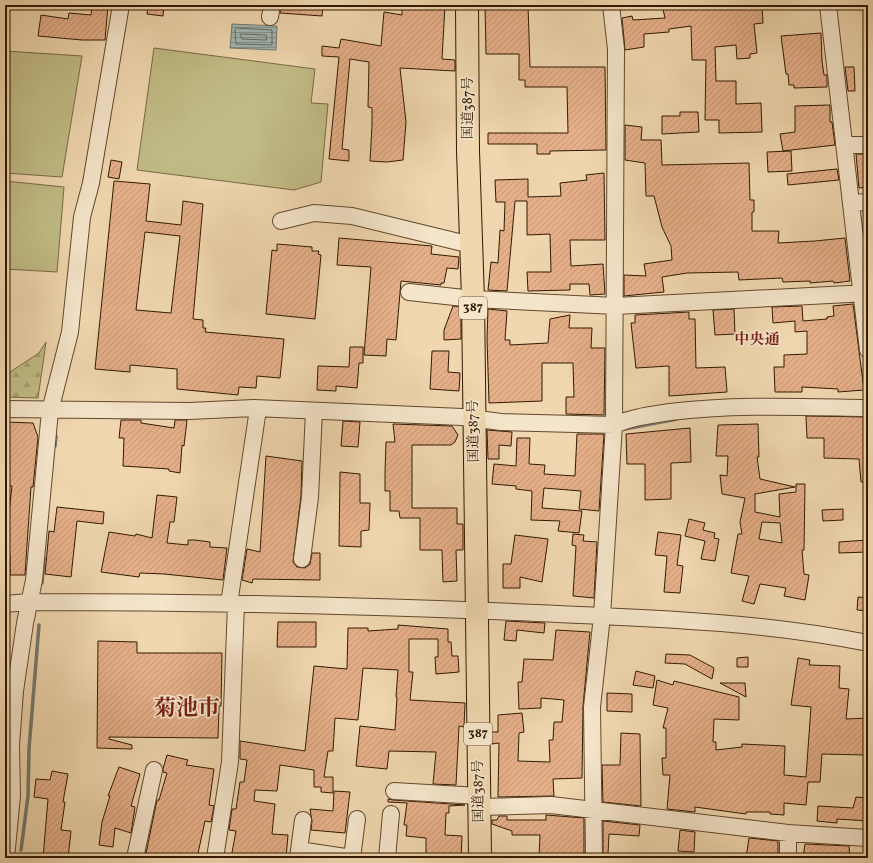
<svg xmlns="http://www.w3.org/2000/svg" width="873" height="863" viewBox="0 0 873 863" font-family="Vollkorn,'Noto Serif JP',serif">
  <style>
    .forest { fill: url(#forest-firs); stroke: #7a6a44 }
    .park { fill: #c1bc86; stroke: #7a6a44 }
    .water { fill: url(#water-rules); stroke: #74786e }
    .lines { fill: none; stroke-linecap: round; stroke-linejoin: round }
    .shore { stroke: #69685c; stroke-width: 1 }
    .stream { stroke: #74786e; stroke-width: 3.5 }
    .building { fill: url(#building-hatch); stroke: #321901; fill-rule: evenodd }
    .minor-casing { stroke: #62482c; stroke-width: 18 }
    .highway-casing { stroke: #321901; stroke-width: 24 }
    .minor { stroke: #f5e5cb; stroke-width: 16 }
    .highway { stroke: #f0d7af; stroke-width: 22 }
    .labels { text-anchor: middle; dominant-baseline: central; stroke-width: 3.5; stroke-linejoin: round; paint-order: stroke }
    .shield { fill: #f5e5cb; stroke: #6c563e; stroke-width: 1 }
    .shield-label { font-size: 13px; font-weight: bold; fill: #321901 }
    .street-label { font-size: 14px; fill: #321901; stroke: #f5e5cb }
    .neighbourhood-label { font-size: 15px; font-weight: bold; fill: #7a1f14; stroke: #f5e5cb }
    .town-label { font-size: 22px; font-weight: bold; fill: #7a1f14; stroke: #f5e5cb }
  </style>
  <defs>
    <pattern id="forest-firs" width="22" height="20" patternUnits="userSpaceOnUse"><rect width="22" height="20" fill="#c1bc86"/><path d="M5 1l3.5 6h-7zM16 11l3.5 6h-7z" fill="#a6a172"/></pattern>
    <pattern id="water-rules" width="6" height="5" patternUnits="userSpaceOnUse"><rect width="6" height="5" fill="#a0b7b6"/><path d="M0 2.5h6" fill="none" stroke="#839492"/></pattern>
    <pattern id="building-hatch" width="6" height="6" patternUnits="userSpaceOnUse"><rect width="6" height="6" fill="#e6b08a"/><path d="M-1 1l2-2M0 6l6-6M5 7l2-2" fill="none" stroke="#c69775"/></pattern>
  </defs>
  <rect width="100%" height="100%" fill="#f0d7af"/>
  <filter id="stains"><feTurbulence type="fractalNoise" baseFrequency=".005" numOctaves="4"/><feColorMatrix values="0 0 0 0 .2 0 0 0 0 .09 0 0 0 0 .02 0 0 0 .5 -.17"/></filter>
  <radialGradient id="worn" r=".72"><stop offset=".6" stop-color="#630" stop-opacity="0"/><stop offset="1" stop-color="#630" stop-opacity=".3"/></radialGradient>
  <path class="forest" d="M46,342L38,398L5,397L10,372L39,353Z"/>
  <path class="park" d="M154,48L315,69L311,103L328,104L321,182L294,190L137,170Z
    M5,51L82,56L62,177L5,173Z
    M5,181L64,187L57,272L5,269Z"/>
  <path class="water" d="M232,24L277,26L276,50L230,48Z"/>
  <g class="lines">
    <path class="shore" d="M237,28L272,30V45L236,44L235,30Z
      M242,34L266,35L267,39L266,40L242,39L240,35Z"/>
    <path class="stream" d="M625,429L677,419
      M55,446L56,436
      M42,583L44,558
      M21,850L28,796L29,749L39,625"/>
  </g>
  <path class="building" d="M92,5H108L105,40H82L38,36L41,15L68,19L69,13L91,15Z
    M148,5H164L163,16L147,14Z
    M281,5H323L322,16L280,13Z
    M402,5H445L442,59L455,60V71L400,68L406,122L403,160L387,162L370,161L372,125V108L368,107L369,62L350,59L342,149L349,150V161L329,159L339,57L322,56V46L339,48L341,39L381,46L384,12L402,15Z
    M485,5H528L530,67H605L606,150L550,151V154H537V144H488V133H568L567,87H525V80H519V54H486Z
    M662,5H762L763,23L754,24L757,53L750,54V58L737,59L736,45L715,47L716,81H736V104L761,103L762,132L719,133V120H705L706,60H692L691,26L669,29V32L644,34V47L625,50L622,18L632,16L633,20L665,18Z
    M821,33L822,61L824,75H827V87L794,88V85H789L788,74H786L781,36Z
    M845,67H854L855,91H848Z
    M830,105V122H832L835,145L783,151L780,134L795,132V106Z
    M680,112H698L699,132L662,134V116H680Z
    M625,125L642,127L641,140H661L662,165L749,163L750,200H754V212H752V231H779L778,243L815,241L845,238L850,281L834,283L833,281L810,283V281L783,282L782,278L739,280L738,272L687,273L662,277L664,292L624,296V275L646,276L644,264L672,260L671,246L662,227L654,196H646L645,163L625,160Z
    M791,151L792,171L768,172L767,152Z
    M856,154H868V187L859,188Z
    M111,160L122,162L119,179L108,177Z
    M837,169L839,180L788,185L787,174Z
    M604,173L605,240H570L571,266L603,264L605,294L590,295L589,284H570V290L528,291L527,272H551L550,234L527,235V201H515L507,291L488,290L491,262L498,263L500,230L504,231L505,202H496L495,180L528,179V197L561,196L560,183L587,180L586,175Z
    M114,181L150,184L146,221L181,225L183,201L203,204L193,319L203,320V328H206L205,332L284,339L280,378L257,376L256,388L239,387L238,395L177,389V369L130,365V372L95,369ZM145,232L180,236L171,313L136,310Z
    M339,238L432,246L431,254L459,257L458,269L447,268L444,283H441V285L401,281L396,340L387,339L386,356L364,355L371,267L337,265Z
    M277,244L312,247V251H319L318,254L321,255L315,319L266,314L272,250L277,251Z
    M853,304L864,390L838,392V389L802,387V392H775L774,367H784V355L807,354V331L795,332V321L773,323L772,307L802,306L803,321L827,319V317L834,316L833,306Z
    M453,306L461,307V339L444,340V330Z
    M488,309L507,311L505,340H510V345L548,343L550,319L570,315L569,328H592L591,348H605L604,415L566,414V397H574L573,363H542V401L489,403L487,338Z
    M734,309L735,334L715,335L713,310Z
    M689,312V319H695L696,368L725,367L727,392L669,396V366L636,368L631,323H635V315Z
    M350,347H363V363H359L357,388L336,386V391L317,390L318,366L349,367Z
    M432,351H449L448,372L460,373L459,391L430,389Z
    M806,416L868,417V482H861L859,459L824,458V438H807Z
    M121,420H141V423L174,428L175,420H187L184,446L182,445L180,473L169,471V469L123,466L124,438H119Z
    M343,421L360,422L358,447L341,446Z
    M5,422L33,423L38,437L33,487H31L25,575H10V555L5,554V521H8L12,486H5Z
    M393,424L452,426L458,435L455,442L451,445H412V508H457V524H463V550H456L457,581L443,582L442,550H420V518H400L399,511H390V491H385V472L386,442H395Z
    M758,424L759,457H757L760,479L795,487L755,494V512L780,517L779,494L796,492V484H805L804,550H802L804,574L809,575L805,600L784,596L786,588L760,584L754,604L742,601L749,576L731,573L738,534H742L740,522L745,498L722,494L720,475L727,476L728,456H716L718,425ZM762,522L780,523L782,543L759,539Z
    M690,428L691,462L671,463V499L645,500V464H627L626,434Z
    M487,430L512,432L511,446L499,445V459H488Z
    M577,434H604L599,511L579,509L581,491L544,488L542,508L582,511L579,533L558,531L560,521L531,520L532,491L516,489V486L492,484L494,464L516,466L517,438H530L529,464L545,465L544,474L575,476Z
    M266,456L302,461L301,496L293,562L297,567L305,568L310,564L312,553H320V580L253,579L252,583L242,580L247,549L260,552Z
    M340,472L360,474V503H370L369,530L361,531V547L339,546Z
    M157,495L177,497L174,522H170L167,543L188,545V540H195L210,542V547L227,548L223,580L164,574L140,573L139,577L101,572L109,532L135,536L136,534L152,538Z
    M57,507L104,512L103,524L77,521L71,577L45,574L49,531L54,532Z
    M843,509V520L823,521L822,510Z
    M689,519L705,523L703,530L715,533L714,538L719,539L715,561L701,559L705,541L685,536Z
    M658,532L681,535L677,565L683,566L680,593L664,592L667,556L655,555Z
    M573,534L584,535L583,541L597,542L594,598L573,596L576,546L572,545Z
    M515,535L548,539L542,582L520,577V588H503V564H511Z
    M868,540V552L839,553V542Z
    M858,597L868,598V611L857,610Z
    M506,621L545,623L544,633L517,630L516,641L504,640Z
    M278,622H316V647H277Z
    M398,625L448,629V642H451L452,656H458L459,672L436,674L435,657H438V639H409V672H413L410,700L465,703L464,727L459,726L456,785L433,784L436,752L389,751L387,769L356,766L360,726L395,730L397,697H396L398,670L363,668L358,720L335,718L333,751H328L324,777H333V793L321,792V787H314V770L280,765L277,791L255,790L254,801L275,804L272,834L288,835L286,858H231L236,831L229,830L232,809H236L240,782H244L247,760L240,759V741L305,751L314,666L347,669L348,628H368V631L398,629Z
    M556,630L590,632L583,706L582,778L553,779L554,796L498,797L499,743L492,744L491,732H498V715L522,713L524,732L519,733L518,761L550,762L549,740H553L554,722H562L564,700L541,698V708L519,709L518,682H522L524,659L553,660Z
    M98,641L137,642V653H222L221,706H219L218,738L109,737V739L132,745V749L97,748Z
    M666,654L690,655L714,668L712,679L685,664L665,663Z
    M748,657V667H737V658Z
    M798,658L810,660L809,665L840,666L839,688L849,689L846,719L868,718V731H864V755L822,754L820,782H808L806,805L784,803V815L770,814V812H746V814L695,807V812L667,809L670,775H663L662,758H666V728H663L668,708L653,705L657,680L673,685L674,681L739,697V720L714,719L713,742H716V750L742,747V744L785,746L784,775L806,777L811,707L791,705Z
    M636,671L655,676L653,688L633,685Z
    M720,683H745L746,697Z
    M607,693L632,694V712L607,711Z
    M621,733L640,734L641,806L603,802L602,765H620Z
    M167,755L188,760L186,765L214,769L209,805L214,806L211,822L205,821L197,858H145L157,800H159L167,773L163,772V769Z
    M119,767L140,774L131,806L135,807L131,833L115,828L113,847L99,845L102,822L110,796H108Z
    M52,771L68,774L63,802H65L61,830L71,831L68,858H43L48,799L34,797L36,779L50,780Z
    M334,791L350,792L345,833L311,830L312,821L310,809L333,811Z
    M856,797L868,798V821L837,819V823L817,821L818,806L853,808Z
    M388,799L393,800L465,805L449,806V813H446L445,835L462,836L461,858H426V838L406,836L407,825H404L407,803L388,802Z
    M546,815L584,818V858H539L540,835H512V831L492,824V820H497L499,816H507V820H546Z
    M603,821L640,825L639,836L609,834L608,854L603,853Z
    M680,830L695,832L694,852L678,851Z
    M749,838L778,841V858H746Z
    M805,844L849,846L850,858H803Z"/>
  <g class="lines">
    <g class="minor-casing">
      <path id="minor" d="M828,5L868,350
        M270,17L272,5
        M844,145H868
        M851,203L868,202
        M281,221L314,213L352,216L471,245
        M409,292L473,299L616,306L868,293
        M5,409L189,411L254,408L462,417L501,422L614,425C632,417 651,415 670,412C736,404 802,407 868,408
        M302,559L310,497L314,411
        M5,604L29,602C198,602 367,605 536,613C647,618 758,621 868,643
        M229,604L258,409
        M394,791L479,796
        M479,807L551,805L788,833L868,838
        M299,850L352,858
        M6,858L12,796L11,745L15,691L25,623L34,580L50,411L70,332L82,217L91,183L121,5
        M135,858L154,770
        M215,858L230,762L236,604
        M298,858L303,820
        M352,858L357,819
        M387,858L391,814
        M594,858L592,707L602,616L614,425L616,49L611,5
        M788,858V833"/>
    </g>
    <g class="highway-casing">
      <path id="highway" d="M467,5L468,151L473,299L480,858"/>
    </g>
    <use href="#minor" class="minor"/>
    <use href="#highway" class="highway"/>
  </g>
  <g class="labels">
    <g class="shield">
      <rect x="459" y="297" width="28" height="22" rx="3"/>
      <rect x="464" y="723" width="28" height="22" rx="3"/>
    </g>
    <g class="shield-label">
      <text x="473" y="308">387</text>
      <text x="478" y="734">387</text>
    </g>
    <g class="street-label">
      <text transform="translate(468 108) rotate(-90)">国道387号</text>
      <text transform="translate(474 431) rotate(-91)">国道387号</text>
      <text transform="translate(479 791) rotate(-91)">国道387号</text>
    </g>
    <g class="neighbourhood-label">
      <text x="757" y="340">中央通</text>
    </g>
    <g class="town-label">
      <text x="187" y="709">菊池市</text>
    </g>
  </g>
  <rect width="873" height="863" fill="none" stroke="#f0d7af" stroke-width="20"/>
  <rect x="6" y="6" width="861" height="851" fill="none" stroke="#321901" stroke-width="2"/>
  <rect x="10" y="10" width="853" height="843" fill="none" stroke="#321901"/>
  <rect width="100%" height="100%" filter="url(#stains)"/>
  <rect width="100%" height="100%" fill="url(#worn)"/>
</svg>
